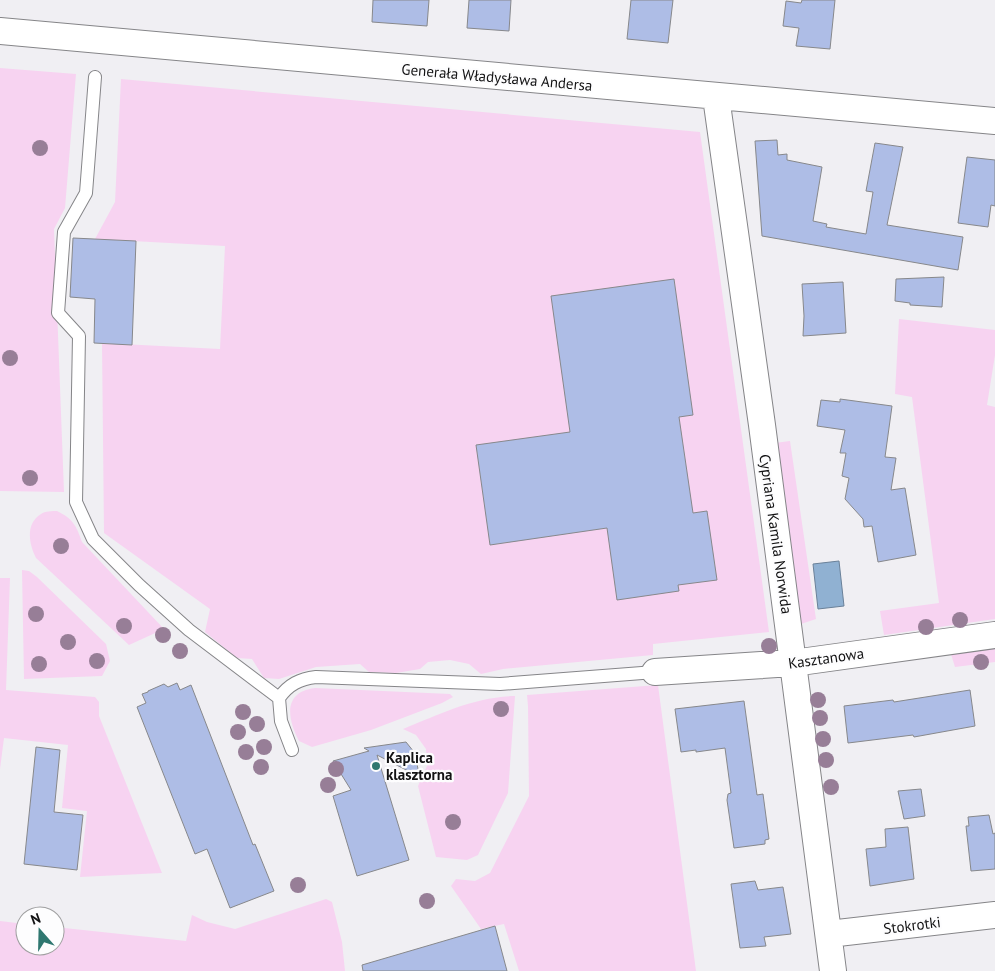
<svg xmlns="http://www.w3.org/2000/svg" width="995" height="971" viewBox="0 0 995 971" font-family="'PT Sans',sans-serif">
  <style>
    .green { fill: #f7d3f1 }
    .water { fill: #90b1d2; stroke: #6a8199 }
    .building { fill: #aebde6; stroke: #87888b }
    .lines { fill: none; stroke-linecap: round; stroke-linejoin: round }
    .service-casing { stroke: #858588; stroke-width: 14 }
    .minor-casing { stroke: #858588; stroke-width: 28 }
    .service { stroke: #fff; stroke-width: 12 }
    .minor { stroke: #fff; stroke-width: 26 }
    .tree { fill: #977e97 }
    .poi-dot { fill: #2f7770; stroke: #fdfdfe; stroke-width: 2 }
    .labels { text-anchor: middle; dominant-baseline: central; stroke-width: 4.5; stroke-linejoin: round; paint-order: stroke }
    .street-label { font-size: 15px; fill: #121213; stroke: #fdfdfe }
    .poi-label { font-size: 15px; font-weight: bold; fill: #121213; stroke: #fdfdfe; text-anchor: start }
  </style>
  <rect width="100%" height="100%" fill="#f0eff3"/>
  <path class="green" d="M0,68L76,74L65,208L54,229L64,492L0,491Z
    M121,79L700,132L769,632L653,644V655L503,669L481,674L469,664L450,660L428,662L420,669L396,673L369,672L360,664L316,667L279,679L264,678L252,659L237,658L205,632L210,609L104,533L102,343L220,349L225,246L95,239L115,202Z
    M899,319L995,330V355L987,405L995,407V619L884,635L880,611L939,603L912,397L895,394Z
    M790,441L816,619L801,624L775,443Z
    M57,511C73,519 76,525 82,542L164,629L129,645L36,558C29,544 25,524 41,514C45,511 52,511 57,511Z
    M22,570L29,571L37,577L106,644L110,661L102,676L24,679Z
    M0,578H10L6,690L95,697L99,702V716L162,873L80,877L87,811L62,808L68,745L4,738L0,769Z
    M995,645V662L955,667L950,651Z
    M658,685L696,971H519L504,924L481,929L451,886L456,879L475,881L490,873L529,796L528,706L527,695Z
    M315,688L450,694L453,697L442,703L371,730L312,747L299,741C287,718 283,692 315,688Z
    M515,696L508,793L478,855L467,860L436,857L418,786L427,766L426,749L416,735L403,729C440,714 474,697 515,696Z
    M326,899L332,902L342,942L345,971H0V921L25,924V946H55V927L186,941L192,915L207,922L235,929Z"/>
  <path class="water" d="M839,561L844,606L818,609L813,564Z"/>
  <path class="building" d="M373,0H429L427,26L372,22Z
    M469,0H511L509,31L467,28Z
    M631,0H673L668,43L627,39Z
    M802,0H835L830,49L796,46L799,28L783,26L786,1L801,3Z
    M777,140L778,155L787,154V160L822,167L813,221L827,224L826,227L866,234L873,192L866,191L875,143L903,147L887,225L963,237L958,270L762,236L755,141Z
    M967,157L995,160V206L991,205L988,227L958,223Z
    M73,238L136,241L132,345L94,343L95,299L70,297Z
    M944,277L942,307L910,305V303L895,301L896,279Z
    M674,279L693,415L679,417L693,513L707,511L717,580L678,585L679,591L617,600L607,528L490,545L476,445L570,432L551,296Z
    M843,282L846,333L803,336L804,316L802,284Z
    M840,399L892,406L885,457L896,458L891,490L905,488L916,555L878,562L872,526L864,527L863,519L845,499L849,478L842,476L846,453H840L845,430L817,426L821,400L840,402Z
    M177,683L180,690L191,685L253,845L255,844L274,891L230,908L207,849L195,854L137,707L146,703L142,694L148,692V691L164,684L168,687Z
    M970,690L975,726L914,737L913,735L848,743L844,706L893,700L894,702Z
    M744,701L757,795L763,794L769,839L765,840V844L734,848L727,800L728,794L731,793L725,748L696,752V750L681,752L675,709Z
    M406,742L414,752L420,777L377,755L409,860L357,876L333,796L351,790L333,761L369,751L364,748Z
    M36,747L60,750L54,812L83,815L77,870L24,864Z
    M921,789L925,816L904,819L898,791Z
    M989,815L993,834L995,833V869L971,871L966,826H969L968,817Z
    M908,827L914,879L870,886L866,849L886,847L885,829Z
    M755,881L758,890L783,887L791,934L764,937L766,946L740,948L731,884Z
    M495,926L507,971H363L362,965Z"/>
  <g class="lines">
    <g class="service-casing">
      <path id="service" d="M95,77L86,193L64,232L58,313L79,336L76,502L93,539L139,585L189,630L279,698
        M292,750L281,721L279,698C289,684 300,679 316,677L500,684L655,672"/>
    </g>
    <g class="minor-casing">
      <path id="minor" d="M0,31L995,121
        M716,97L762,425L833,971
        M655,672L793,663L995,635
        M829,934L995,915"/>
    </g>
    <use href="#service" class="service"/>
    <use href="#minor" class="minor"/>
  </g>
  <g class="tree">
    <circle cx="40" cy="148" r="8"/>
    <circle cx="10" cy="358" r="8"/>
    <circle cx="30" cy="478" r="8"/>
    <circle cx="61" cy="546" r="8"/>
    <circle cx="36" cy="614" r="8"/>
    <circle cx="960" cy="620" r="8"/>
    <circle cx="124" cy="626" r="8"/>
    <circle cx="926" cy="627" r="8"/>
    <circle cx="163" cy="635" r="8"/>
    <circle cx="68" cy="642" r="8"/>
    <circle cx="769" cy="646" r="8"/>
    <circle cx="180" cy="651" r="8"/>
    <circle cx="97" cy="661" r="8"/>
    <circle cx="981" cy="662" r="8"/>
    <circle cx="39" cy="664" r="8"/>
    <circle cx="818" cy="700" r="8"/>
    <circle cx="501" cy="709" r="8"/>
    <circle cx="243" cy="712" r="8"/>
    <circle cx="820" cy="718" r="8"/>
    <circle cx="257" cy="724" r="8"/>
    <circle cx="238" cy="732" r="8"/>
    <circle cx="823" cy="739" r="8"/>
    <circle cx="264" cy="747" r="8"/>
    <circle cx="246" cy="752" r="8"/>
    <circle cx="826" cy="760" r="8"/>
    <circle cx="261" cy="767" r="8"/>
    <circle cx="336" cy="769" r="8"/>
    <circle cx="328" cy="785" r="8"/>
    <circle cx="831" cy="787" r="8"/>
    <circle cx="453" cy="822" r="8"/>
    <circle cx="298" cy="885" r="8"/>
    <circle cx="427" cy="901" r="8"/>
  </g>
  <circle class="poi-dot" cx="376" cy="766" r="5"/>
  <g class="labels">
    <g class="street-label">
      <text transform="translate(497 77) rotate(5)">Generała Władysława Andersa</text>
      <text transform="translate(776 534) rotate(82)">Cypriana Kamila Norwida</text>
      <text transform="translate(826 658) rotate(-8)">Kasztanowa</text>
      <text transform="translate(912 925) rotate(-7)">Stokrotki</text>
    </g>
    <g class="poi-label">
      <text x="386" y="757">Kaplica<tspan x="386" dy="17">klasztorna</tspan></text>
    </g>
  </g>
  <g transform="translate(40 931) rotate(340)"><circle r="24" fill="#fdfdfe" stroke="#9f9fa0"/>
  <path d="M0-4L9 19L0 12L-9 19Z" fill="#2f7770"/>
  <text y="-8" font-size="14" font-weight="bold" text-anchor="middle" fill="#121213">N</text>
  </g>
</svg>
